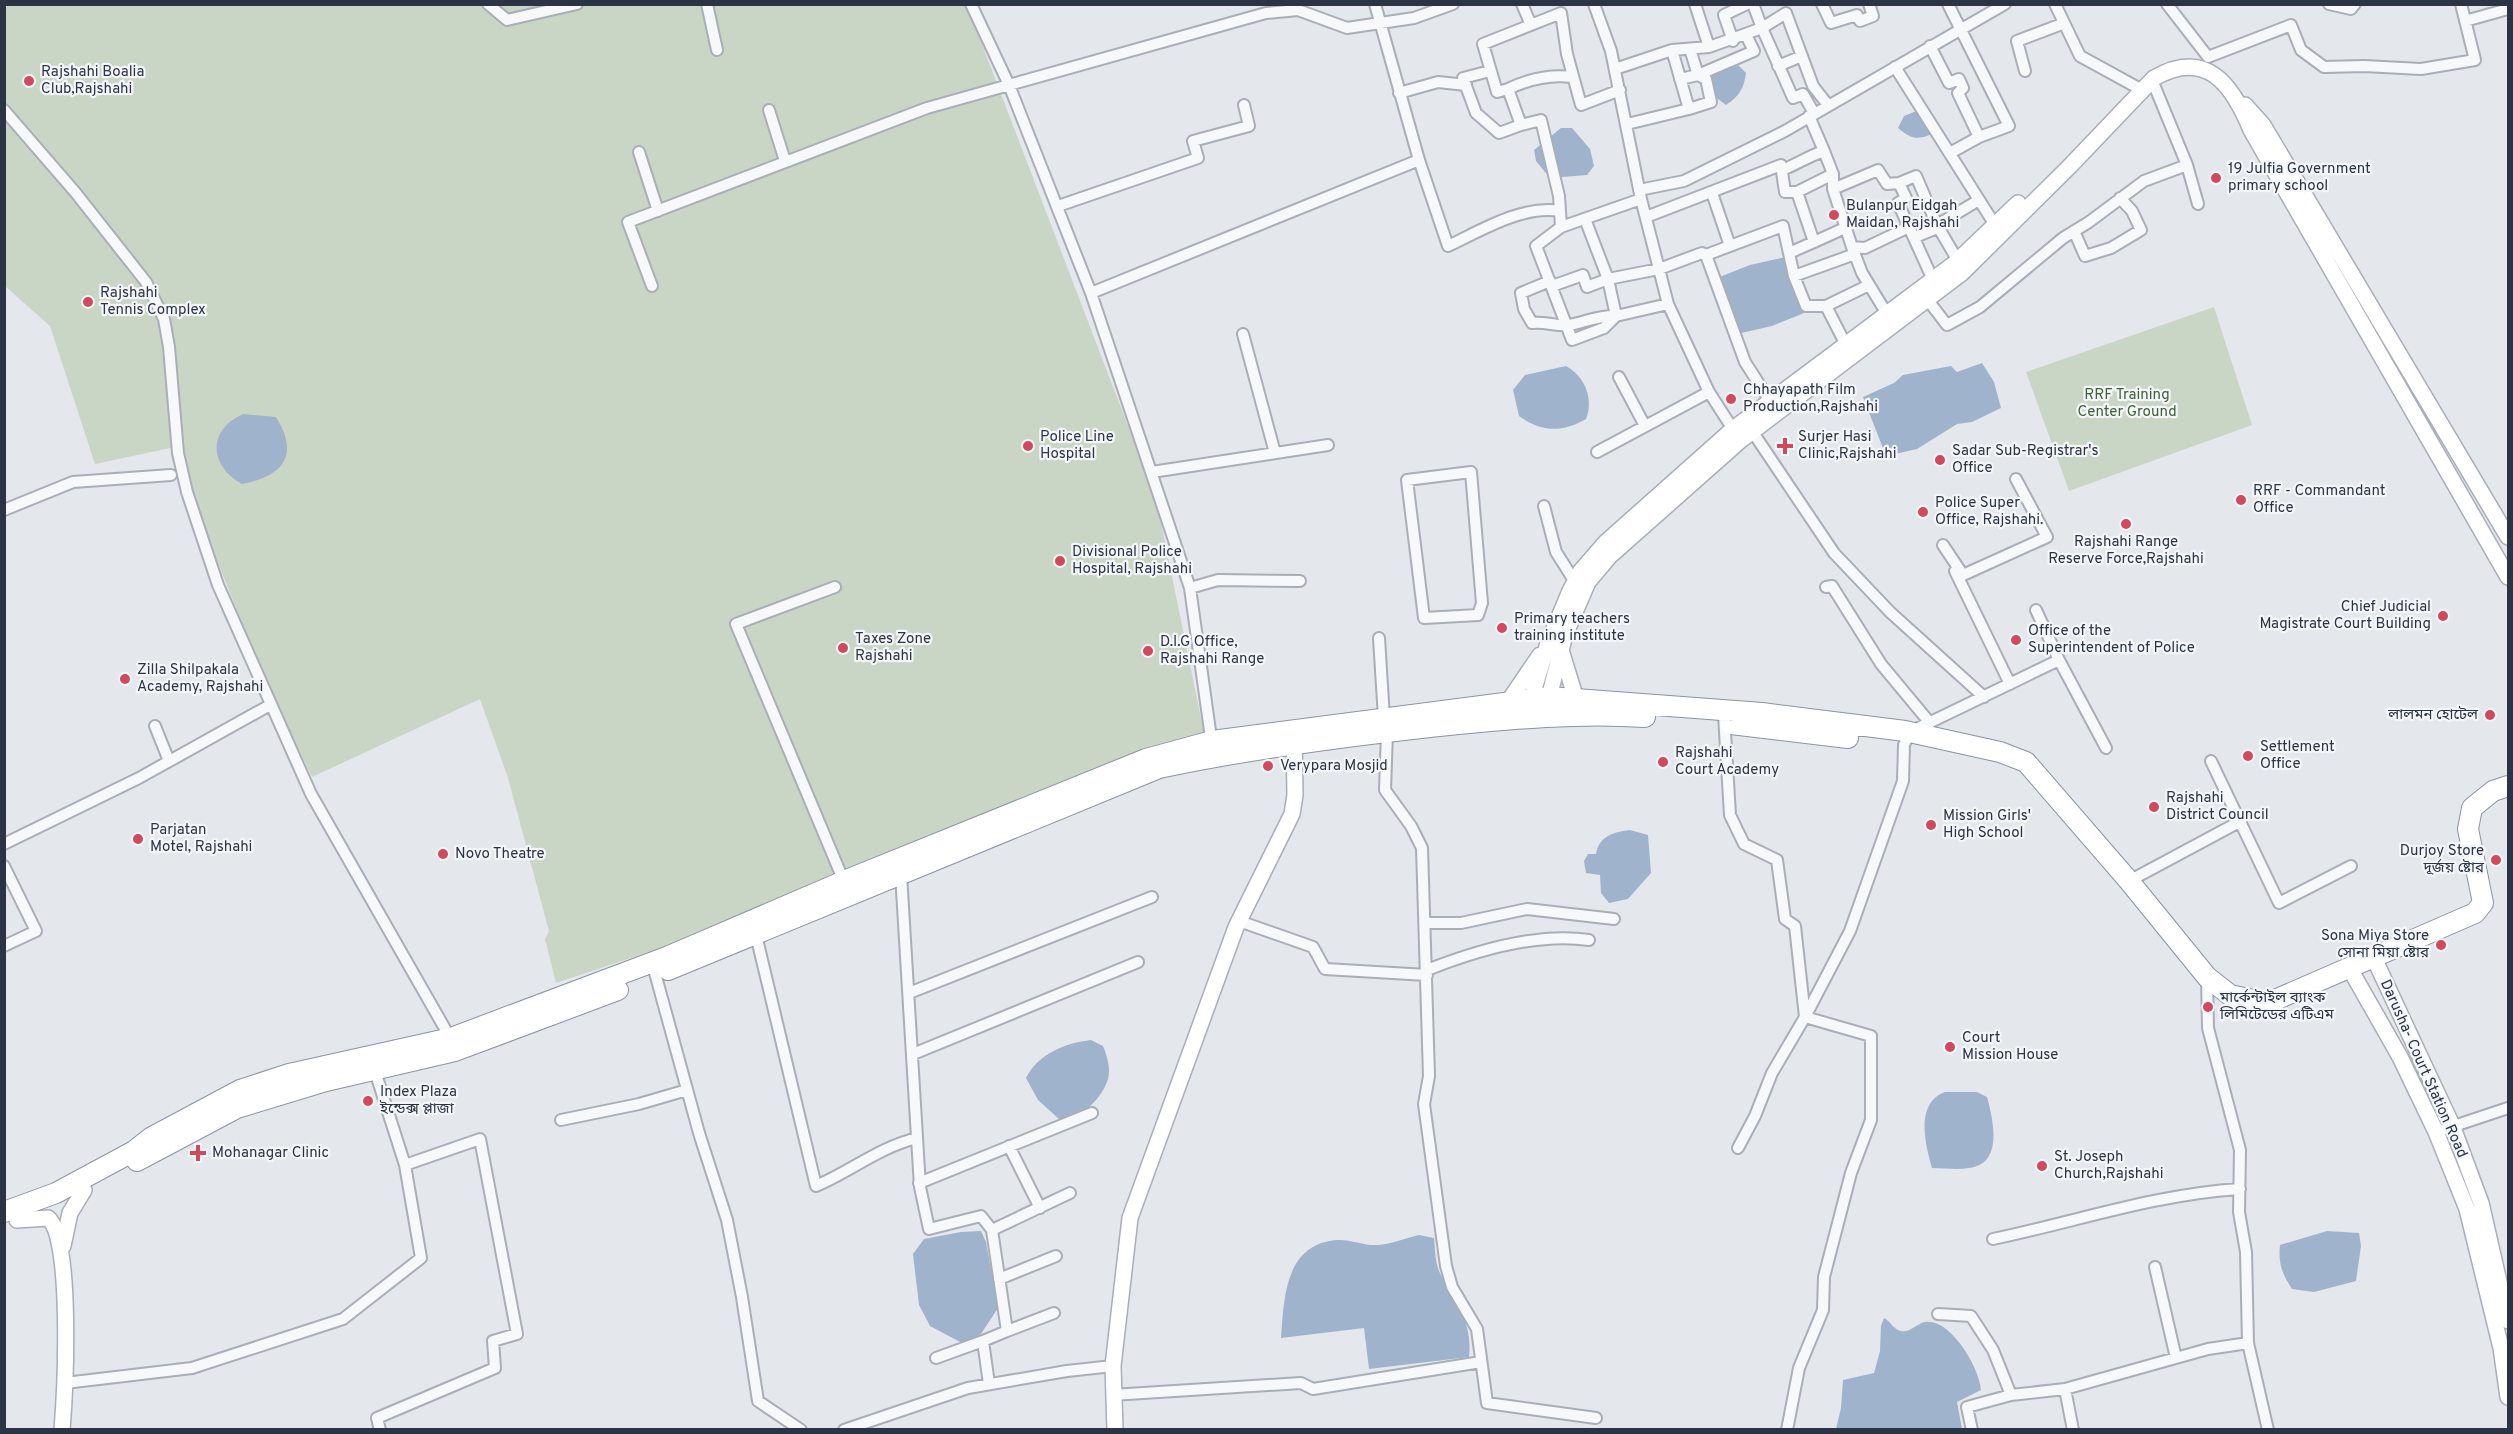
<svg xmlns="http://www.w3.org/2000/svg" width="2513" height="1434" viewBox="0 0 2513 1434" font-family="Overpass,'Noto Sans Bengali',sans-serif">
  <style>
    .green { fill: #c9d6c5 }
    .water { fill: #9fb4cc }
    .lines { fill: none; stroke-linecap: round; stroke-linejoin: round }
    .street-casing { stroke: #a9aeb7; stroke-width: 14 }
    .secondary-casing { stroke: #a9aeb7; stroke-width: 18 }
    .highway-casing { stroke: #8b94a3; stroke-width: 22 }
    .street { stroke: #f7f8fa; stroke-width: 10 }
    .secondary { stroke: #fff; stroke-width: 15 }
    .highway { stroke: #fff; stroke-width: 20 }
    .poi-dot { fill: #d1495b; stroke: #f4f6f9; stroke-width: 2 }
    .labels { text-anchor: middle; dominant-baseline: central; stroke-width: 4.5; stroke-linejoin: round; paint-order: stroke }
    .poi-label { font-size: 15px; fill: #2b3445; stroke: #f4f6f9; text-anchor: start }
    .park-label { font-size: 15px; fill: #3f6138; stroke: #f4f6f9 }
    .street-label { font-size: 15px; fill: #2b3445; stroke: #f4f6f9 }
  </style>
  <rect width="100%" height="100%" fill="#e4e7ec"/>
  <path class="green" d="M4,5H967L1144,468L1161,523L1204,733L723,927L556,983L545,939L549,931L508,778L480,699L312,777L264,677L205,531L187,478L168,318L84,198L5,103Z
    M5,113L143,283L161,319L175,447L95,464L50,326L5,286Z
    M2214,307L2252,425L2069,491L2026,372Z"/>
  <path class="water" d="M1737,64L1746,73C1744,89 1739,96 1726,105L1714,96L1710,77L1716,72Z
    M1919,110L1933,133C1918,141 1911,139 1898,128L1904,116Z
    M1561,128H1572L1590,149L1594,166L1587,175L1550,178L1536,161L1534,150Z
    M1786,257L1804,313L1772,326L1737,334L1717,278L1750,265Z
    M1982,363L1994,382L2001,408L1972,422L1957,424L1917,449L1886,456L1863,397L1894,383L1903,375L1951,366L1957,372Z
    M1566,366C1585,376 1594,399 1586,419C1562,433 1541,432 1519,416L1513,390L1525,375Z
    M243,414L276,417C300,456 283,476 242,484C209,466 207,430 243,414Z
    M1630,830L1648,835L1651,873L1628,899L1609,903L1601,893L1600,875L1586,873L1584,861L1588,854H1596C1599,836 1614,832 1630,830Z
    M1091,1040L1103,1046C1107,1056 1111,1068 1108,1079C1102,1099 1080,1120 1059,1119L1038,1100L1026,1078C1038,1054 1065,1043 1091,1040Z
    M1945,1092H1977L1987,1097C1993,1119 2004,1164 1969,1168C1957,1170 1944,1168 1932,1168C1925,1144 1915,1103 1945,1092Z
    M981,1231L986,1242L998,1308L981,1334L964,1344L930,1326L919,1305L913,1254L924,1239L961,1232Z
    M2327,1231L2359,1233L2361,1246L2356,1281L2314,1292L2292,1289C2282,1274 2278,1263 2280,1245Z
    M1419,1235L1434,1238C1435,1248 1435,1261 1439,1271C1454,1304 1473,1318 1469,1357L1369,1369L1364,1328L1281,1338C1284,1297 1285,1244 1337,1240C1350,1239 1365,1246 1378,1245C1391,1244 1406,1238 1419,1235Z
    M1884,1318C1890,1321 1892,1327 1898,1330C1909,1335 1915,1324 1925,1322C1951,1318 1980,1369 1981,1390L1957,1402L1962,1429H1836L1841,1408L1843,1380L1874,1373L1880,1351L1881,1326Z"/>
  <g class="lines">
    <g class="street-casing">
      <path id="street" d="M488,4L507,20L577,4
        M707,4L717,50
        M971,4L1009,85L1091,293L1190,588L1212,745
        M1375,4L1419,160L1448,246C1482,230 1522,205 1560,211L1561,227L1536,246L1572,340L1604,328L1616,316
        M1522,4L1531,25
        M1594,4L1611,51L1641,199L1668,304L1709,392L1736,434
        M1753,4L1762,28L1786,13L1813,86L1828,105
        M1822,4L1831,23L1857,15L1860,21L1873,16L1869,4
        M2055,4L2080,56L2142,90
        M2167,4L2208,57L2291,25L2301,50L2324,67L2364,66L2421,69L2475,60L2461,4
        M2329,4L2351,9L2355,4
        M2465,21L2508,9
        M1733,41L1724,15L1747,4
        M1930,46L1949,83L1959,79L1963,88L1958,93L1979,137L2009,126L1948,4
        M1709,47L1762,28L1793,98L1803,94L1814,113
        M1778,66L1802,56
        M1895,67L1995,225
        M1615,69L1672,50L1709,47L1695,4
        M1490,71L1463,78L1476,113L1499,133L1521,125
        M2025,71L2017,41L2062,24
        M1680,79L1698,75L1754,51L1746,35
        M1508,89C1529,79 1549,74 1572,77
        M1399,93L1438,82L1466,85
        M1689,109L1711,102L1706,79L1698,75L1690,49
        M4,110L75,192L146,282L164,319L169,347L178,453L187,492L218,585L311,794L452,1041
        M769,110L785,161
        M1627,124L1689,109L1672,50
        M1824,151L1833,174
        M639,152L658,211
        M1950,153L1979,137
        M2187,165L2198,204
        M1782,170C1797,164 1809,156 1824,151L1809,116
        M1639,190L1684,181L1785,131L2005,4
        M1712,193L1730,246
        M1058,206L1198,158L1193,141L1249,126L1244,105
        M1560,211L1559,196L1541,120L1521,125L1508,89L1497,92L1483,44L1561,13L1567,54L1581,105L1620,90
        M1646,217L1781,165L1785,192H1797
        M1561,227L1641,199
        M2074,231L2085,256L2111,248L2141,230L2132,211L2120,198
        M1915,237L1937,228
        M1814,242L1845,228
        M1852,247L1833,189L1878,170L1887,184L1899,183
        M1789,253L1814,242L1797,192L1833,174V189
        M1958,261L1937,225L1979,200
        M1933,280L1898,203L1906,198L1899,183L1916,176L1937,225
        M1550,281L1521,293L1524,309L1532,323C1545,321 1557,327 1569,325C1586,322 1599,315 1616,316
        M652,286L628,222L927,108L1266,13L1298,10L1347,28L1414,18L1453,4
        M1552,286L1583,275L1587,287L1608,279L1585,219
        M1091,293L1419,160
        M1927,299L1947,325L1980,307L2063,238L2089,222L2144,181L2187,165L2152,80
        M1668,304L1616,316L1608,279L1659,269L1702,253L1706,255
        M1826,306H1806L1794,276L1855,254
        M1887,314L1862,273L1852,247L1865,248L1907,228
        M1243,334L1275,453
        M1846,345L1826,306L1869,285
        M1619,377L1645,426
        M1770,401L1745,362L1706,255L1783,226L1794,276
        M1750,428L1834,553L1890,612L1984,697
        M1597,452L1709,392
        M1152,472L1328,445
        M1471,472L1482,603L1478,615L1424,618L1407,480Z
        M1544,506L1556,552L1575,582
        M4,510L73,482L171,475
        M1943,545L1963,575L2047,537L2016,479
        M1955,571L2010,684
        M835,587L736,624L845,884
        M1826,587L1832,586L1881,664L1930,723
        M1190,588L1218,580L1300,581
        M2036,610L2059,660
        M1379,638L1384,718
        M1724,715L1730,815L1744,844L1777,860L1785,919L1795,926L1805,1017L1772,1073L1755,1116L1738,1148
        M155,726L169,761
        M1387,732L1385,790L1411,826L1422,848L1429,1076L1424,1104L1446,1266L1452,1287L1477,1329L1487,1403L1596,1418
        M2211,761L2279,903L2351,866
        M4,844L139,778L270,705
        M4,866L36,931L4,946
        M901,874L920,1187L929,1229L981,1216L992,1230L1007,1331L983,1341L989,1384
        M2129,881L2241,821
        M1239,921L1313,947L1325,969L1427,975
        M1426,923H1461L1527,909L1614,919
        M756,935L816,1186C851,1171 880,1147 917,1138
        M652,962L699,1133L727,1220L742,1297L758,1401L801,1430
        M1427,970C1475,951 1537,932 1589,940
        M2207,978L2208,1028L2240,1150L2239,1212L2246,1252L2248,1343L2268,1430
        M909,993L1152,897
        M913,1054L1138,962
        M373,1065L405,1165L480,1139L517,1334L493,1341L495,1368L377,1418L380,1430
        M561,1120L639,1104L687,1090
        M2436,1132L2508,1108
        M1009,1146L1040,1208
        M919,1183L1092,1113
        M992,1230L1070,1193
        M1993,1239C2075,1222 2156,1194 2240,1189
        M2155,1267L2176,1358
        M999,1279L1056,1256
        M1938,1314L1971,1316L1993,1350L2011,1395
        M1007,1331L1054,1313
        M936,1358L983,1341
        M65,1383L192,1368L343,1319L421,1258L405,1165
        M1112,1395L1301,1383L1313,1389L1481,1362
        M844,1430L968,1388L1067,1371L1113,1366
        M1787,1430L1799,1368L1823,1310L1824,1277L1851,1173L1871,1120V1036L1805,1017L1850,931L1903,781L1904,745L1910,732L2059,660L2106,748
        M1972,1430L1967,1407L2011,1395L2065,1389
        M2073,1430L2065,1389L2208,1349L2248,1343"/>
    </g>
    <g class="secondary-casing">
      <path id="secondary" d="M2245,105L2263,125L2508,537
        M1561,650L1576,699
        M1508,702L1540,655
        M1547,705L1565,635L1588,582L1610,556L1741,440L1962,273L2070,166L2154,78C2206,48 2232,84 2251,130L2508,577
        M1528,709L1548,643L1570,591L1580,572L1606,542L1733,429L1955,263L2018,203
        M2373,956L2452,1125L2481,1203L2508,1321
        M2350,969L2400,1057L2436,1132L2467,1209L2501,1348L2508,1397
        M17,1220L48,1218C73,1237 65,1394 62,1430
        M63,1246L70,1213L84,1190
        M1115,1430L1113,1366L1130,1218L1236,927L1292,814L1295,795L1294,734"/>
    </g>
    <g class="highway-casing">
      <path id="highway" d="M1731,724L1848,738
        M668,970L1159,768C1248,749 1340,737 1430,727C1502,720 1573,712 1645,717
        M137,1161L237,1108L326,1081L455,1051L618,990
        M4,1212L56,1193L134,1151L152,1137L240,1090L289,1074L451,1038L669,956L844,881L1146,759L1212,741L1549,697L1762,713L1905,731L2000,752L2026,762L2129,881L2207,977L2230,995L2268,1003L2475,913L2483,903L2468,829L2472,808L2493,791L2508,786"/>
    </g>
    <use href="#street" class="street"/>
    <use href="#secondary" class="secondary"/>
    <use href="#highway" class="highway"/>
  </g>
  <g class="poi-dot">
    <circle cx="29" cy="81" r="6"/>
    <circle cx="2216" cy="178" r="6"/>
    <circle cx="1834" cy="215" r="6"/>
    <circle cx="88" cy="302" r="6"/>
    <circle cx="1731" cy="399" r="6"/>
    <circle cx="1028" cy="446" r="6"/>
    <path d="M1782 437h6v6h6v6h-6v6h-6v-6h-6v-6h6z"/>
    <circle cx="1940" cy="460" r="6"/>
    <circle cx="2241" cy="500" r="6"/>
    <circle cx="1923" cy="512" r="6"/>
    <circle cx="2126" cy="524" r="6"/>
    <circle cx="1060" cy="561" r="6"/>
    <circle cx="2443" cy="616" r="6"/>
    <circle cx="1502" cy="628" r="6"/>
    <circle cx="2016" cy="640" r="6"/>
    <circle cx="843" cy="648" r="6"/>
    <circle cx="1148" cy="651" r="6"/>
    <circle cx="125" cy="679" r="6"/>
    <circle cx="2490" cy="715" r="6"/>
    <circle cx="2248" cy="756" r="6"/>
    <circle cx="1663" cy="762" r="6"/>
    <circle cx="1268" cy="766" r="6"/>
    <circle cx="2154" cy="807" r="6"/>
    <circle cx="1931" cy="825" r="6"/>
    <circle cx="138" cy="839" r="6"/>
    <circle cx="443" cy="854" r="6"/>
    <circle cx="2496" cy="860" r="6"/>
    <circle cx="2441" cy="945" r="6"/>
    <circle cx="2208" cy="1007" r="6"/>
    <circle cx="1950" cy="1047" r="6"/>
    <circle cx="368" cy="1101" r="6"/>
    <path d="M195 1144h6v6h6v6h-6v6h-6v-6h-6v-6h6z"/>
    <circle cx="2042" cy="1166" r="6"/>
  </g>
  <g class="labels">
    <g class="poi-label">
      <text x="41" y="72">Rajshahi Boalia<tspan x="41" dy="17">Club,Rajshahi</tspan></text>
      <text x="2228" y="169">19 Julfia Government<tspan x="2228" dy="17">primary school</tspan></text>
      <text x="1846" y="206">Bulanpur Eidgah<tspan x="1846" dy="17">Maidan, Rajshahi</tspan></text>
      <text x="100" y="293">Rajshahi<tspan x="100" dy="17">Tennis Complex</tspan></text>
      <text x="1743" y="390">Chhayapath Film<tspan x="1743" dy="17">Production,Rajshahi</tspan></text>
      <text x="1040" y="437">Police Line<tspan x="1040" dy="17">Hospital</tspan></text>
      <text x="1798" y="437">Surjer Hasi<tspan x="1798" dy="17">Clinic,Rajshahi</tspan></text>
      <text x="1952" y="451">Sadar Sub-Registrar's<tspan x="1952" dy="17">Office</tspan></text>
      <text x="2253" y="491">RRF - Commandant<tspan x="2253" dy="17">Office</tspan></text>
      <text x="1935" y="503">Police Super<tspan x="1935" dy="17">Office, Rajshahi.</tspan></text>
      <text x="2126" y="542" text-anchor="middle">Rajshahi Range<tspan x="2126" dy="17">Reserve Force,Rajshahi</tspan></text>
      <text x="1072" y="552">Divisional Police<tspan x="1072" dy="17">Hospital, Rajshahi</tspan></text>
      <text x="2431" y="607" text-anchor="end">Chief Judicial<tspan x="2431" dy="17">Magistrate Court Building</tspan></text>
      <text x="1514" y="619">Primary teachers<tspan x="1514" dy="17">training institute</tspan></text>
      <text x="2028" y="631">Office of the<tspan x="2028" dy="17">Superintendent of Police</tspan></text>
      <text x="855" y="639">Taxes Zone<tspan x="855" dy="17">Rajshahi</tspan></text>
      <text x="1160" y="642">D.I.G Office,<tspan x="1160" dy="17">Rajshahi Range</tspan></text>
      <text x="137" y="670">Zilla Shilpakala<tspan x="137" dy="17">Academy, Rajshahi</tspan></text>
      <text x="2478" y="715" text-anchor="end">লালমন হোটেল</text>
      <text x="2260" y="747">Settlement<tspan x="2260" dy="17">Office</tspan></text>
      <text x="1675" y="753">Rajshahi<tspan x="1675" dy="17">Court Academy</tspan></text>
      <text x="1280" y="766">Verypara Mosjid</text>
      <text x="2166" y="798">Rajshahi<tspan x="2166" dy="17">District Council</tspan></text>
      <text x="1943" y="816">Mission Girls'<tspan x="1943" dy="17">High School</tspan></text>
      <text x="150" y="830">Parjatan<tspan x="150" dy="17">Motel, Rajshahi</tspan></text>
      <text x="2484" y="851" text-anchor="end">Durjoy Store<tspan x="2484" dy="17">দূর্জয় ষ্টোর</tspan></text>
      <text x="455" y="854">Novo Theatre</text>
      <text x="2429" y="936" text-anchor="end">Sona Miya Store<tspan x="2429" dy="17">সোনা মিয়া ষ্টোর</tspan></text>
      <text x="2220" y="998">মার্কেন্টাইল ব্যাংক<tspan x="2220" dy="17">লিমিটেডের এটিএম</tspan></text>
      <text x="1962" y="1038">Court<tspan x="1962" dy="17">Mission House</tspan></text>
      <text x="380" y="1092">Index Plaza<tspan x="380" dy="17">ইন্ডেক্স প্লাজা</tspan></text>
      <text x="212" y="1153">Mohanagar Clinic</text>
      <text x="2054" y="1157">St. Joseph<tspan x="2054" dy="17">Church,Rajshahi</tspan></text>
    </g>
    <g class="park-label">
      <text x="2127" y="395">RRF Training<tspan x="2127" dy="17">Center Ground</tspan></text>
    </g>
    <g class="street-label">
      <text transform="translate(2423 1069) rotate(66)">Darusha- Court Station Road</text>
    </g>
  </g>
  <rect width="2513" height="1434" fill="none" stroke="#2b3445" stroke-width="12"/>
</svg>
